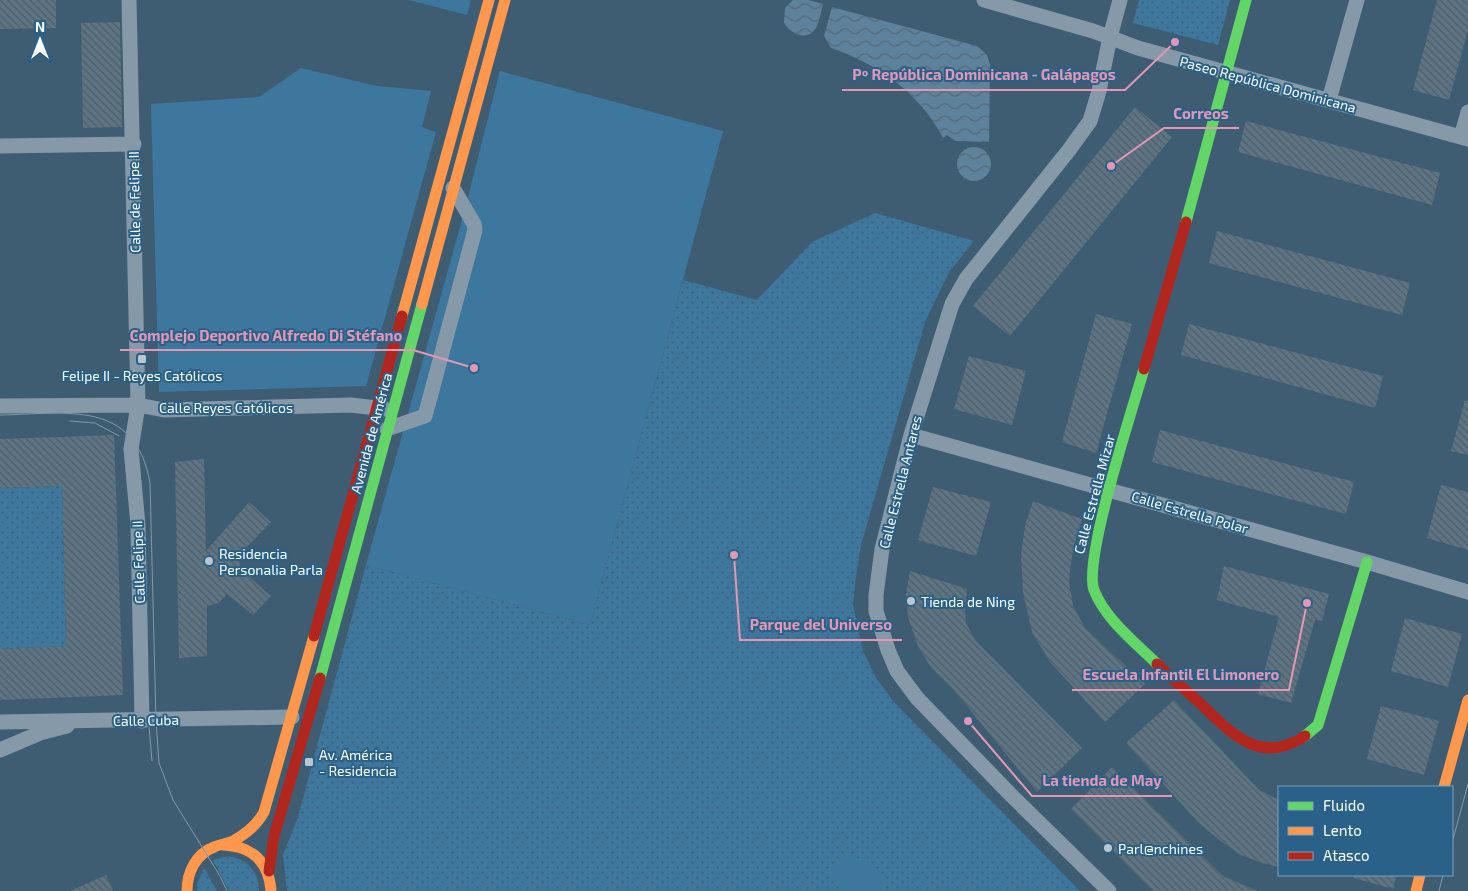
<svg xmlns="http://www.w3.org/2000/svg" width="1468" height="891" viewBox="0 0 1468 891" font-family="'Exo 2',sans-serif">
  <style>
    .green { fill: url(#green-dots) }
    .pitch { fill: #3e779d }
    .water { fill: url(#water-waves) }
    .building { fill: url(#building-back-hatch) }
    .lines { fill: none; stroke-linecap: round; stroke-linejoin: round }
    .street { stroke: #8699a8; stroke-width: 15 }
    .fast { stroke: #63d668; stroke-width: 11 }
    .slow { stroke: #ff974d; stroke-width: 11 }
    .jam { stroke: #b3261e; stroke-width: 11 }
    .tram { stroke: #8598a5; stroke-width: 1 }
    .poi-dot { fill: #bcc6ce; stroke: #296188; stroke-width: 2 }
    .labels { text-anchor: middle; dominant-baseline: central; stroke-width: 4; stroke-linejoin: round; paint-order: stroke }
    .street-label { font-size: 14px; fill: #fff; stroke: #296188 }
    .poi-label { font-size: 14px; fill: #fff; stroke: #296188; text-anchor: start }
    .leader { fill: none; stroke: #e497b5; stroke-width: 2 }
    .callout-dot { fill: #e497b5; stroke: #296188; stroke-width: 2 }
    .callout-label { font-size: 15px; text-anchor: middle; font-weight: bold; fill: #e497b5; stroke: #296188; stroke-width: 4; stroke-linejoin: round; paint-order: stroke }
  </style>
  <defs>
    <pattern id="green-dots" width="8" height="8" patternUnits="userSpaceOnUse" patternTransform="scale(1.25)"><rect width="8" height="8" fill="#3e779d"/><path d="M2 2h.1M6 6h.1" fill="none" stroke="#465f70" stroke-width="1.8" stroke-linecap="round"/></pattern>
    <pattern id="water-waves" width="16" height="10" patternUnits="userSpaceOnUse" patternTransform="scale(1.25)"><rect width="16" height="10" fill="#5e829c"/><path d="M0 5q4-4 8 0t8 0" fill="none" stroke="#566a78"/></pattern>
    <pattern id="building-back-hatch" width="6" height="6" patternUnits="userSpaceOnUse" patternTransform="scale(1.25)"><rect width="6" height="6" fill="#5c7484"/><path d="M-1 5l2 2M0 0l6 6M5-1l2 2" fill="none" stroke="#535e65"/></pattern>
  </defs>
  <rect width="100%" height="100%" fill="#3f5d72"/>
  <path class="green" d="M1139,0H1230L1218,45L1133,23Z
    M875,213L974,241L949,272L925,322L861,545L856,576L853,605L863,651L876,678L893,701L1080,891H287L283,855L298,817L366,565L590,625L683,280L757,300L812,242Z
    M62,486L66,646L0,649V488Z
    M228,856C248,860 259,871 259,891H229L213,860Z
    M204,868L217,891H197V884Z"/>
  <path class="pitch" d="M409,0H471L467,15Z
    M301,68L377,86L431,91L422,127L436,132L366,386L159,392L151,104L259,97Z
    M500,71L723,131L590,625L366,565L465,209Z
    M846,850L887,878L879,891H849L828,875Z"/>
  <path class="water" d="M793,0H808L823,4C821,11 820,21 816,28C807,42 791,34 784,23L785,8Z
    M832,7L977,46L987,55L990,65L989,142L956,141L947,135L943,138C919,92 879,65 831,48L824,36Z
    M957 164a17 17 0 1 1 34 0a17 17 0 1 1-34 0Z"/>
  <path class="building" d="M0,0H56V28L0,29Z
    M1437,0H1468V30L1449,100L1413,90Z
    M120,22L122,127L83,128L81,23Z
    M1135,107L1172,137L1010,336L973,306Z
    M1246,121L1440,173L1432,205L1238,152Z
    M1217,231L1410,283L1402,315L1209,263Z
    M1096,314L1132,324L1096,453L1062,442Z
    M1189,324L1383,376L1375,408L1181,355Z
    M969,356L1026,371L1012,425L954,409Z
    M1465,400L1468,401V455L1451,451Z
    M1160,430L1354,482L1346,514L1152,462Z
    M114,435L123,695L0,700V649L66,646L62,486L0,488V439Z
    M204,459L206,551L249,502L271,522L240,554V569L271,596L253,615L227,594L219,603L207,606V656L179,658L175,462Z
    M1441,485L1468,492V550L1427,538Z
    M933,487L991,502L976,556L918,540Z
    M1033,501L1082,519L1073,548L1069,581L1073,606L1085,628L1145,684L1105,722L1050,662L1032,632L1023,592L1021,555L1025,526Z
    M1224,566L1329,594L1322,621L1315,620L1291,703L1258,694L1279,617L1217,600Z
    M910,571L967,589L965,609L966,623L975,640L1082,748L1037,792L954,690L930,666L918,646L908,617L906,594Z
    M1405,618L1462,634L1448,687L1391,671Z
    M1174,700L1259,790L1279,800V867L1262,863L1239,854L1218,839L1198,822L1126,743Z
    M1381,706L1439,721L1424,775L1367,759Z
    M1112,767L1223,876L1257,891H1153L1071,809Z
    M106,875L113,891H70Z
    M1354,875H1397L1393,889L1354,878Z"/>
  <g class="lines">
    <path class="street" d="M129,0L138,405L131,449L138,525L142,721
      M984,0L1093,31L1138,48L1468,139
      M1329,100L1357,0
      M1461,137L1468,112
      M0,146L134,144
      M0,406L138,405L164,410L351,405L385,409
      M387,429L425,416L475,230L474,224L453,188
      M911,435L1367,562L1468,592
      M0,722L292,717
      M0,750L40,733L67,726
      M1109,891L1011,795L917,698L897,671L888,650L876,611V595L882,549L911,435L952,304L966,279L1069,150L1090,121L1099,91L1110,37L1120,0"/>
    <path class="fast" d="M1186,222L1246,0
      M1144,369C1133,408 1083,559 1094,590C1105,619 1136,643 1157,664
      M320,678L422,304
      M1305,736L1318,725L1367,562"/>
    <path class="slow" d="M422,304L505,0
      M402,316L489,0
      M1444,787L1468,700
      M223,845C252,846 269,862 271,891
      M187,891C187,872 196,854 214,847C220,844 227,844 233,841C246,834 257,825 264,812L314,636
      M1416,891L1420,875"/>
    <path class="jam" d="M1144,369L1186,222
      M314,636L402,316
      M1157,664C1172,679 1188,692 1203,706C1234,736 1261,765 1305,736
      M269,871L274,836L320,678"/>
    <path class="tram" d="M0,415C66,414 135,398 150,483L156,720L159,763L173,800L220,876L227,891
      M70,421L95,423L119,436
      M149,726L152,761
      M1452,843L1468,784
      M1439,891L1443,875"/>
  </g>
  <g class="poi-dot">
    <rect x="137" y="354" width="10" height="10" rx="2.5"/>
    <circle cx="209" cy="561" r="5"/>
    <circle cx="911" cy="601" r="5"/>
    <rect x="304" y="757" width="10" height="10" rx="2.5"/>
    <circle cx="1108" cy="848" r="5"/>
  </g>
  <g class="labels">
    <g class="street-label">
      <text transform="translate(1268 84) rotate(15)">Paseo República Dominicana</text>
      <text transform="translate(134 202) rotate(-91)">Calle de Felipe II</text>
      <text x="226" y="407">Calle Reyes Católicos</text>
      <text transform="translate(371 433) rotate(-75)">Avenida de América</text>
      <text transform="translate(900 482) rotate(-76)">Calle Estrella Antares</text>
      <text transform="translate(1094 494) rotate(-75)">Calle Estrella Mizar</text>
      <text transform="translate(1190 512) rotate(16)">Calle Estrella Polar</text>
      <text transform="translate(138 562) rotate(-92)">Calle Felipe II</text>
      <text transform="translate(146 720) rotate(-1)">Calle Cuba</text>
    </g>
    <g class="poi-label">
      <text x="142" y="375" text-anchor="middle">Felipe II - Reyes Católicos</text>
      <text x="219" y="553">Residencia<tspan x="219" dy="16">Personalia Parla</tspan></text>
      <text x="921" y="601">Tienda de Ning</text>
      <text x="319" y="754">Av. América<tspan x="319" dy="16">- Residencia</tspan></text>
      <text x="1118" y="848">Parl@nchines</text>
    </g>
  </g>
  <path class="leader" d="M1175 42L1125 90H842M1111 166L1164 128H1239M474 368L413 350H120M734 555L740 640H902M1307 603L1289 690H1072M968 721L1032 796H1172"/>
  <g class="callout-dot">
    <circle cx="1175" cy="42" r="5"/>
    <circle cx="1111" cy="166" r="5"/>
    <circle cx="474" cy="368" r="5"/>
    <circle cx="734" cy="555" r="5"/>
    <circle cx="1307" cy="603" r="5"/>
    <circle cx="968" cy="721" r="5"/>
  </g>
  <g class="callout-label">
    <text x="984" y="80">Pº República Dominicana - Galápagos</text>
    <text x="1201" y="119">Correos</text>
    <text x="266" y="341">Complejo Deportivo Alfredo Di Stéfano</text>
    <text x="821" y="630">Parque del Universo</text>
    <text x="1181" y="680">Escuela Infantil El Limonero</text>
    <text x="1102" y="786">La tienda de May</text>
  </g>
  <rect x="1278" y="786" width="175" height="90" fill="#296188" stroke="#7fa0b8"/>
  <rect x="1288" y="802" width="25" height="8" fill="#63d668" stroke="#7fa0b8"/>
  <text x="1323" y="811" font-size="15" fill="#ffffff">Fluido</text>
  <rect x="1288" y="827" width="25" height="8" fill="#ff974d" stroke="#7fa0b8"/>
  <text x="1323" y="836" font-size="15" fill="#ffffff">Lento</text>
  <rect x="1288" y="852" width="25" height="8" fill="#b3261e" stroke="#7fa0b8"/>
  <text x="1323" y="861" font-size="15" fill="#ffffff">Atasco</text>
  <g transform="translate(40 40)" stroke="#296188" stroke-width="4" paint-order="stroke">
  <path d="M0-4L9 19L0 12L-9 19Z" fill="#ffffff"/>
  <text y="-8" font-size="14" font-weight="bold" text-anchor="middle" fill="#ffffff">N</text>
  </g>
</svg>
